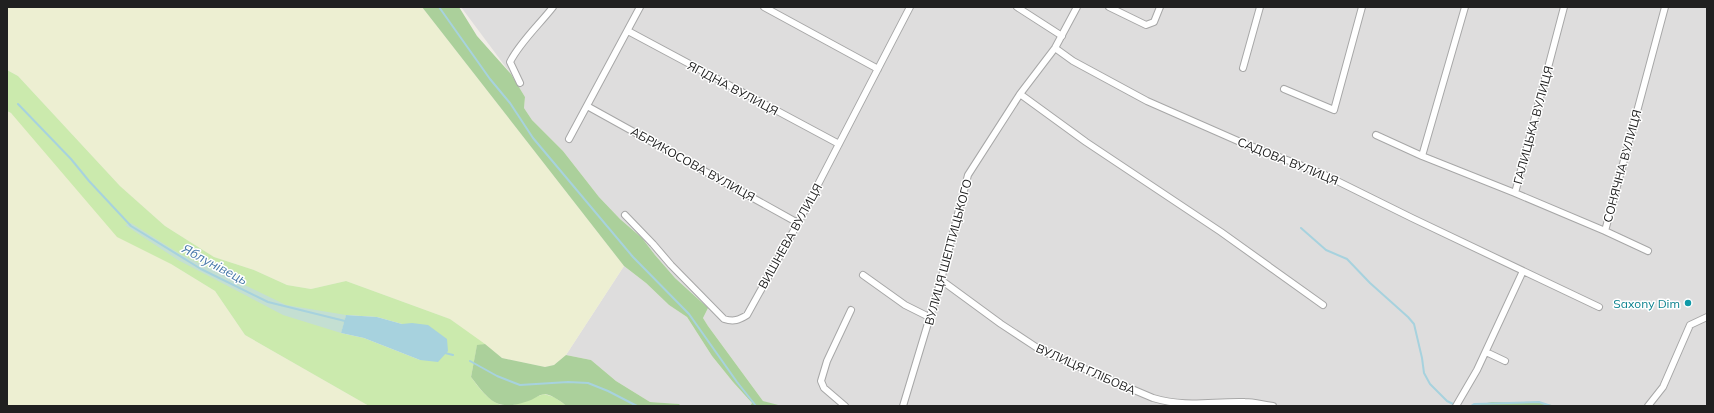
<svg xmlns="http://www.w3.org/2000/svg" width="1714" height="413" viewBox="0 0 1714 413" font-family="Mulish,sans-serif">
  <style>
    .residential { fill: #dedddd }
    .farmland { fill: #edefd2 }
    .grass { fill: #cbeaad; fill-rule: evenodd }
    .forest { fill: #abd09b }
    .wetland { fill: #c4dfd2 }
    .water { fill: #a7d2de }
    .lines { fill: none; stroke-linecap: round; stroke-linejoin: round }
    .stream { stroke: #a7d2de; stroke-width: 2 }
    .street-casing { stroke: #a7a7a7; stroke-width: 8 }
    .street { stroke: #fff; stroke-width: 6 }
    .culture-dot { fill: #0f9aa8; stroke: #fff; stroke-width: 1.5 }
    .labels { text-anchor: middle; dominant-baseline: central; stroke-width: 3; stroke-linejoin: round; paint-order: stroke }
    .street-label { font-size: 12px; fill: #202020; stroke: #fff }
    .culture-label { font-size: 12px; fill: #0d838f; stroke: #fff; text-anchor: end }
    .water-label { font-size: 13px; font-style: italic; fill: #4879a9; stroke: #fff }
  </style>
  <rect width="100%" height="100%" fill="#f1ede7"/>
  <path class="residential" d="M461,7H1707V406L775,405L763,401L708,326L703,318L708,308L675,278L655,255L642,238L620,219L599,197L563,151L532,120L524,108L525,97L511,74Z
    M624,266L646,283L669,305L687,317L712,356L733,382L752,403L750,406H681L678,404L650,402L616,381L591,360L566,355Z"/>
  <path class="farmland" d="M7,7H422L624,266L566,355L554,365L545,367L502,358L450,319L346,281L311,289L287,285L254,270L214,257L165,226L120,186L18,76L7,70Z
    M7,111L11,113L171,264L215,291L245,335L369,406H7Z"/>
  <path class="grass" d="M7,70L18,76L120,186L165,226L214,257L254,270L287,285L311,289L346,281L450,319L485,344L477,346L471,377C480,389 490,403 505,406H369L245,335L215,291L171,264L117,237L11,113L7,111ZM346,315L377,317L402,324L420,360L364,338L341,333Z
    M544,394L554,397L567,406H510Z"/>
  <path class="forest" d="M422,7H459L477,36L511,74L525,97L524,108L532,120L563,151L599,197L620,219L642,238L655,255L675,278L708,308L703,318L708,326L763,401L782,406H750L752,403L733,382L712,356L687,317L669,305L646,283L624,266Z
    M485,344L502,358L545,367L554,365L566,355L591,360L616,381L650,402L679,404L681,406H567C561,402 553,395 545,394C541,394 535,398 531,400C498,412 491,403 471,377L477,345Z
    M1492,402L1541,403L1557,406H1471Z"/>
  <path class="wetland" d="M131,223L180,254L286,305L346,315L341,333L283,315L178,260L125,225Z"/>
  <path class="water" d="M346,315L377,317L402,324L412,323L428,325L447,339L448,351L438,362L420,360L364,338L341,333Z"/>
  <g class="lines">
    <path class="stream" d="M439,7L490,79L510,103L533,138L633,257L689,314L737,382L756,406
      M18,104L71,159L89,181L131,226L201,269L268,302L345,321
      M1301,228L1326,250L1347,259L1370,283L1408,317L1414,324L1422,358L1424,373L1430,384L1447,401L1455,405
      M445,353L453,355
      M470,361L497,376L520,385L568,382L588,383L608,391L637,406
      M1471,406L1474,404L1539,402L1551,406"/>
    <g class="street-casing">
      <path id="street" d="M764,7L878,69
        M1017,7L1062,36
        M1109,7L1146,25L1154,22L1160,7
        M628,31L839,144
        M1055,48L1073,61L1147,101L1238,141L1323,174L1412,218L1599,307
        M1243,68L1260,7
        M520,83L510,62C520,42 539,25 553,7
        M1284,89L1334,110L1362,7
        M1020,94L1086,142L1221,232L1323,305
        M587,106L798,223
        M1376,135L1422,156L1515,193L1564,7
        M569,139L640,7
        M1422,156L1465,7
        M1515,193L1605,231L1665,7
        M625,215L653,244L671,265L724,319C734,322 739,320 747,315L798,223L910,7
        M1605,231L1648,251
        M863,275L905,305L931,318
        M941,280L1001,324L1042,351L1153,398C1187,408 1212,401 1245,402C1254,402 1264,405 1273,406
        M1486,352L1505,361
        M845,406L824,388L821,381L827,361L851,310
        M903,406L941,280L968,175L1020,94L1055,48L1077,7
        M1456,406L1477,370L1523,271
        M1648,406L1663,387L1690,325L1707,317"/>
    </g>
    <use href="#street" class="street"/>
  </g>
  <circle class="culture-dot" cx="1688" cy="303" r="4"/>
  <g class="labels">
    <g class="street-label">
      <text transform="translate(733 88) rotate(28)">ЯГІДНА ВУЛИЦЯ</text>
      <text transform="translate(1533 125) rotate(-75)">ГАЛИЦЬКА ВУЛИЦЯ</text>
      <text transform="translate(1288 161) rotate(22)">САДОВА ВУЛИЦЯ</text>
      <text transform="translate(693 164) rotate(29)">АБРИКОСОВА ВУЛИЦЯ</text>
      <text transform="translate(1622 166) rotate(-75)">СОНЯЧНА ВУЛИЦЯ</text>
      <text transform="translate(790 236) rotate(-61)">ВИШНЕВА ВУЛИЦЯ</text>
      <text transform="translate(948 252) rotate(-75)">ВУЛИЦЯ ШЕПТИЦЬКОГО</text>
      <text transform="translate(1086 369) rotate(24)">ВУЛИЦЯ ГЛІБОВА</text>
    </g>
    <g class="culture-label">
      <text x="1680" y="303">Saxony Dim</text>
    </g>
    <g class="water-label">
      <text transform="translate(215 264) rotate(28)">Яблунівець</text>
    </g>
  </g>
  <rect width="1714" height="413" fill="none" stroke="#202020" stroke-width="16"/>
</svg>
